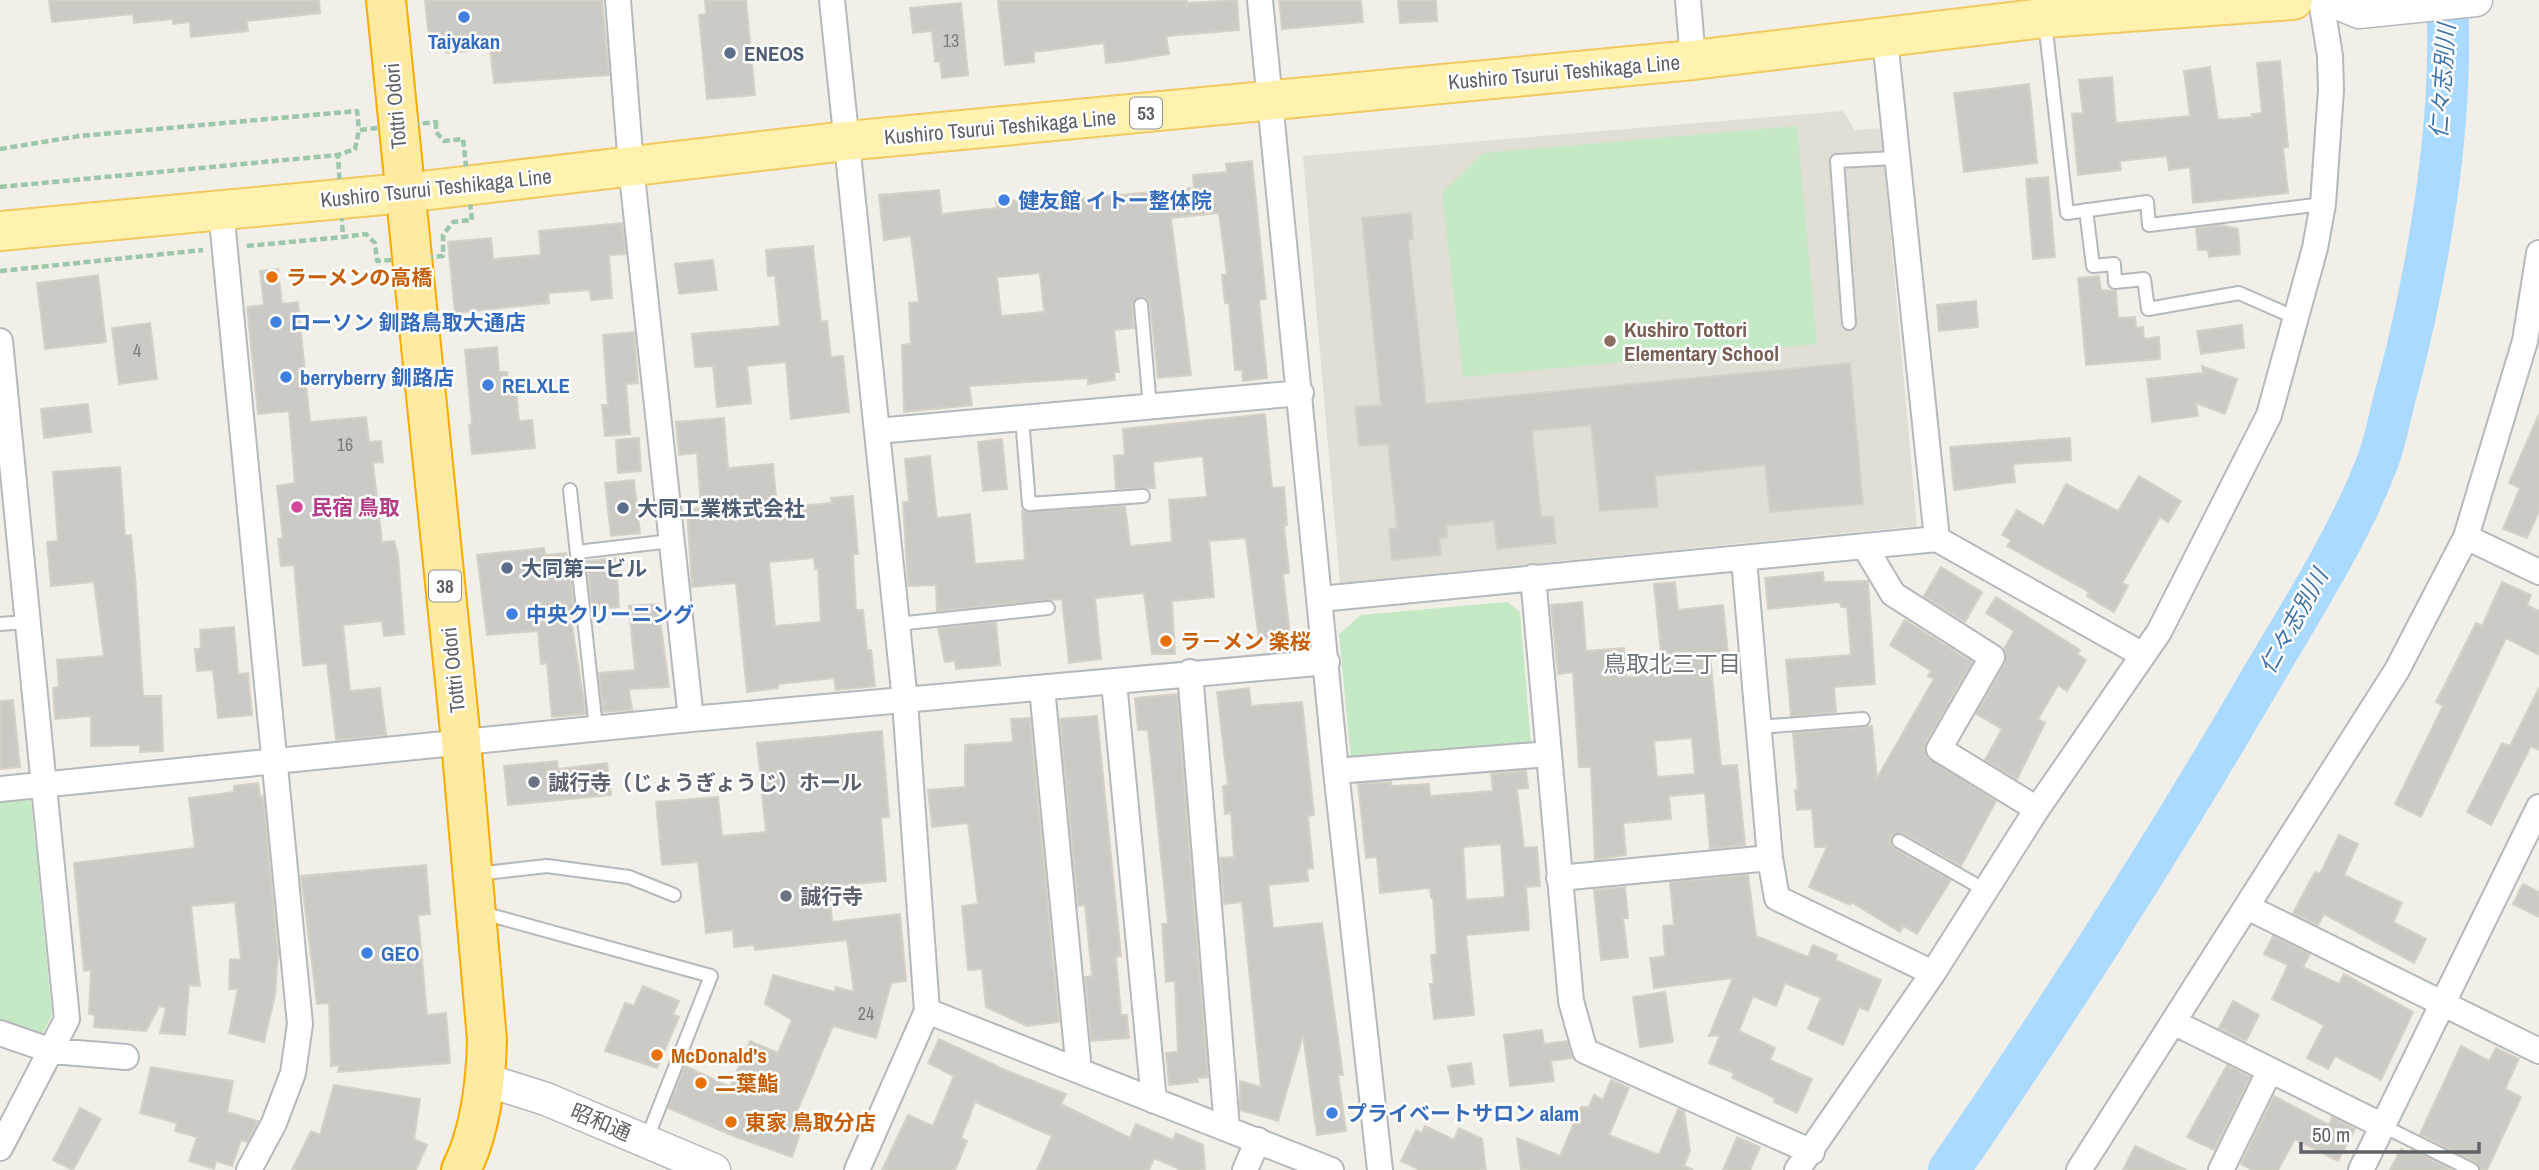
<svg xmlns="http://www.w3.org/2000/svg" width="2539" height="1170" viewBox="0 0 2539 1170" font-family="'Archivo Narrow','Noto Sans JP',sans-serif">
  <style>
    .education { fill: #e1ded6 }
    .green { fill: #c5e8c5 }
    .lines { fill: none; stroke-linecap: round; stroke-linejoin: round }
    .river { stroke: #aadaff; stroke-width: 42 }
    .building { fill: #cccac5; stroke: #d6d1c6; stroke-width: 2; fill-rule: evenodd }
    .service-casing { stroke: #b5b8bc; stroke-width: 16 }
    .minor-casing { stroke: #b5b8bc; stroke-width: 28 }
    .tertiary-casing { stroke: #b5b8bc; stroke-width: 35 }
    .primary-casing { stroke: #f2c960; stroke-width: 42 }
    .trunk-casing { stroke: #f9ab00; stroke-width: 42 }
    .path { stroke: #9cc7a9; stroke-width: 4.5; stroke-dasharray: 7 3.5; stroke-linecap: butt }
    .service { stroke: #fff; stroke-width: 12 }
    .minor { stroke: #fff; stroke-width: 24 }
    .tertiary { stroke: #fff; stroke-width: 32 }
    .primary { stroke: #fff2af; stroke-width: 38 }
    .trunk { stroke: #feeaa1; stroke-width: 38 }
    .shop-dot { fill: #3f7fe0; stroke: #fff; stroke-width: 2.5 }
    .service-dot { fill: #5c6f8a; stroke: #fff; stroke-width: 2.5 }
    .food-dot { fill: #e8710a; stroke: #fff; stroke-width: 2.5 }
    .education-dot { fill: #8d6e63; stroke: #fff; stroke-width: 2.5 }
    .hotel-dot { fill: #d1479c; stroke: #fff; stroke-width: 2.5 }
    .worship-dot { fill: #6b7280; stroke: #fff; stroke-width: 2.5 }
    .labels { text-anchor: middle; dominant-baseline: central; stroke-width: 5; stroke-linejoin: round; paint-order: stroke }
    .number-label { font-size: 18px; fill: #7a7d7f }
    .shield { fill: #fff; stroke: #8f9295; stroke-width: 2 }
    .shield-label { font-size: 19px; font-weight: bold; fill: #5f6368 }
    .shop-label { font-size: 21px; font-weight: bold; fill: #366cbe; stroke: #fff; text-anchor: start }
    .service-label { font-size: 21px; font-weight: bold; fill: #4e5e75; stroke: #fff; text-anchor: start }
    .street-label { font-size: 21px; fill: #5f6368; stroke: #fff }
    .food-label { font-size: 21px; font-weight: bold; fill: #c56008; stroke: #fff; text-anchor: start }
    .education-label { font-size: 21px; font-weight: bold; fill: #785e54; stroke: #fff; text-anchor: start }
    .hotel-label { font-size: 21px; font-weight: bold; fill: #b23c85; stroke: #fff; text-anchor: start }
    .worship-label { font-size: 21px; font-weight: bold; fill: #5b616d; stroke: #fff; text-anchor: start }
    .water-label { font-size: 23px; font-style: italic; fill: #4174aa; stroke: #fff }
    .neighbourhood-label { font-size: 23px; fill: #70757a; stroke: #fff }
  </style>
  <rect width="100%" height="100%" fill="#f1efe8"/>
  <path class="education" d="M1843,111L1855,130L1881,128L1917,526L1340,583L1303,156Z"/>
  <path class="green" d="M1797,126L1817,344L1463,377L1442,193L1483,153Z
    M1507,602L1520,612L1531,744L1351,760L1339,634L1361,615Z
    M31,800L52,1014L39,1041L0,1026V803Z"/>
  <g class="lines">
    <path class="river" d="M1949,1170C2057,1013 2161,851 2257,686C2296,619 2347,540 2375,468C2385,445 2389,418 2396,393C2428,274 2454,123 2447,0"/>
  </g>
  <path class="building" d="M49,0H319L320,13L247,21L248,31L191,37L190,22L173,24V19L134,23L133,14L52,22Z
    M425,0H602L609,75L494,83L490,49L447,53L429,38Z
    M705,0H746L755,95L707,99L699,15L706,14Z
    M998,0H1187V3L1237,0L1239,30L1166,36L1169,54L1125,61L1106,63L1104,43L1034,52V62L1005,65Z
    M1279,0H1361L1363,22L1282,29Z
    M1398,0H1436L1437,21L1400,23Z
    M961,3L968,75L942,78L940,61L935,62L932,31L913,33L910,8Z
    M2280,61L2288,147L2283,148L2288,193L2193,203L2190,167L2169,170L2167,156L2120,161L2121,170L2078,175L2072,114L2083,113L2079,80L2112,77L2116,123L2190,116L2184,71L2210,67L2218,120L2253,117L2252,114L2262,113L2257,63Z
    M2029,84L2037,163L1964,172L1954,93Z
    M1252,161L1266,299L1259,300L1267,378L1243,381L1242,370H1235L1229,303H1225L1222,275H1227L1219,213L1171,218L1191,375L1158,378L1150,304L1145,297L1140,296L1132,305L1134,328L1114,330L1119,372H1114L1115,380L1088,384V378L969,386L972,405L904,412L902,345L911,344L909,303L919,302L911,236L884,240L879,195L939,190L942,214L997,208L996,202L1079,195V199L1194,188L1193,175L1227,172L1226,164ZM1040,273L1044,312L1001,316L997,277Z
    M2048,177L2055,257L2033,259L2026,179Z
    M1411,213L1413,239L1408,240L1426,404L1850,363L1863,504L1770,512L1765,465L1655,476L1658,507L1600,511L1591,425L1532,431L1541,517L1553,516L1556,543L1497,549L1494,521L1446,526L1448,537L1439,538L1441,555L1392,560L1389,529L1397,528L1388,444L1359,446L1355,407L1381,405L1362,218Z
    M622,223L626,254L609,255L612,298L591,300L590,290L548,293L549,303L455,313L448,242L491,238L493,259L541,255L539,231Z
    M2221,225L2238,229L2240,254L2209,257L2208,250H2198L2196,228Z
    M813,246L821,322L827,321L831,357L843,356L849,412L791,419L786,362L747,366L751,403L717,407L713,366L695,367L692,334L780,326L775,275L768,276L766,250Z
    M713,260L717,290L679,294L675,264Z
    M278,269L282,304L298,302L310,422L366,417L369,442L381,441L383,462L373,463L382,542L394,541L398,555L404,634L384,636L382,621L343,625L350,691L380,688L386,735L336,740L327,663L303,666L294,565L281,566L278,539L283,538L277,486L295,483L289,411L258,414L247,307L264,305L260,271Z
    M98,275L106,342L45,349L37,283Z
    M2099,276L2101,290L2116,291L2118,318L2135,317L2136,328L2143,327L2144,339L2159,337L2160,359L2086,365L2078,278Z
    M1976,301L1978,327L1939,331L1937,305Z
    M150,323L157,379L119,384L112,328Z
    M2242,325L2244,348L2201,354L2197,331Z
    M634,332L638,383L626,384L630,434L605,436L602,405H608L603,335Z
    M497,347L499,372H507L509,390H516L519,421L532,420L535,448L472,454L469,425L472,424L465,350Z
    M2202,366L2237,379L2225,414L2196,403L2198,416L2152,422L2147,379L2203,373Z
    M88,404L91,432L44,438L41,409Z
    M1265,414L1272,488L1284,487L1287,525H1284L1289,573L1283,574L1290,636L1259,640L1246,538L1209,541L1214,597L1172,601L1175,654H1152L1144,593L1095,598L1101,659L1069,663L1062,599L937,611L936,585L908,586L903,502H909L905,459L930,456L937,518L970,514L975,564L1025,560L1022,511L1125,506L1130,546L1172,542L1169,500L1207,497L1203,456L1153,462L1155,488L1116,489L1114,456L1125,455L1123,429Z
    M2539,414V511L2527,538L2503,529L2520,488L2509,483Z
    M724,418L728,468L773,464L777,508L832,503L831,498L853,496L858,554H853L856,610H863L867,650H871L875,686L836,690L834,678L778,684V688L747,692L736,583L692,587L687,510L701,508L697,453L679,455L676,422ZM814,558L815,569H818L821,622L775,626L769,562Z
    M639,438L641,471L618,473L616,440Z
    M2070,438L2071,460L2013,464L2015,482L1954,490L1950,447Z
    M1002,439L1007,489L983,491L978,442Z
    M120,467L125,536L131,535L136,588L143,696H161L163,751L140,752V745L91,746V716L55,719L53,688L59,687L57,660L104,656L94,582L51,586L47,542L58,541L53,472Z
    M2139,476L2181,501L2168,522L2160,517L2122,583L2128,586L2114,612L2087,596L2089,592L2007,546L2011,540L2002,535L2017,510L2044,526L2066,484L2118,511Z
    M634,480L640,533L611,536L605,483Z
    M544,548L545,555L566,553L569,562L574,610H571L573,632L586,714L552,717L547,663L541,664L538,631L487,635L477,555Z
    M616,558L619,607L592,609L587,561Z
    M1941,567L1982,592L1965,622L1924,596Z
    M1823,572L1824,582L1868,581L1875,684L1834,687L1836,712L1791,716L1786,660L1851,655L1847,607H1841L1840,602L1768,609L1765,578Z
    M1675,582L1678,610L1723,605L1728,653L1710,655L1721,766L1737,765L1745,845L1710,849L1705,793L1669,796L1671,819L1623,823L1626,855L1595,860L1591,767H1579L1573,672L1558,674L1551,605L1582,602L1586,651L1624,648L1626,677L1663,673L1654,584ZM1692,738L1695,774L1657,777L1654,741Z
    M2502,582L2531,595L2527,605L2539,611V655L2506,638L2421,817L2395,804L2443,706L2436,702L2476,623L2482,626Z
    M1996,597L2080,650L2077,654L2086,660L2067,691L2058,685L2038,719L2045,723L2017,779L1985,760L2002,729L1976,714L2005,664L2004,649L2014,631L1986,613Z
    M658,604L669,687L629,689L632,710L603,712L599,673L635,670L629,606Z
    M1905,620L1972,662L1926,742V756L1996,801L1961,866L1903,833L1892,836L1890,842L1895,849L1951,880L1917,934L1903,926L1900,932L1851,902L1850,905L1809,887L1827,847H1815L1812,809L1797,810L1795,790H1798L1793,733L1872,726L1877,778L1934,679L1928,676L1931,671L1890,645Z
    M996,622L1000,665L956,669L955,661L945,662L938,628Z
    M234,627L238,674L248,673L252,715L218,718L213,670L197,671L195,649H201L200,630Z
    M1249,688L1251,706L1302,702L1314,815L1308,816L1313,868L1307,869L1308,881L1268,885L1273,928L1322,923L1343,1075H1338L1346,1131L1317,1135L1303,1035L1278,1121L1240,1110V1081L1261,1087L1242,902L1224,904L1220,858L1234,857L1231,813L1225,814L1223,786L1228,785L1217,692Z
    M2539,688V750L2531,746L2491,825L2467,812L2502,743L2510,746Z
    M1177,694L1208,1077L1197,1078L1198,1082L1169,1085L1166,1053L1178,1052L1175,981L1166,982L1162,924H1168L1148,730H1138L1135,698Z
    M13,700L20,767L0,769V701Z
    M1097,716L1121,956L1116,957L1121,1015H1127L1129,1038L1091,1041L1085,977L1092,976L1085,905L1078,906L1060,719Z
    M1030,718L1059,1022L1027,1026L986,1007L982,969L968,970L962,906L978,904L968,823L932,827L928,790L965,787V745L1013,742L1011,719Z
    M882,731L889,817L881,818L886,881L829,886L832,922L900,914L906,981L891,983L876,1038L833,1026L793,1121L803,1125L792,1157L736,1137L668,1108L685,1066L730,1087L750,1041L778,1053L792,1020L765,1004L773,975L834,992L836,987L854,992L847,940L755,950L754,945L734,947L733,930L706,933L698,862L662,865L656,802L718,797L722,836L766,832L757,743Z
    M557,761L558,769L607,763L611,795L508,805L504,766Z
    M1526,771L1528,788L1517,789L1524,848L1537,847L1540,886L1526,887L1529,930L1466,935L1474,1015L1434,1019L1430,984H1434L1431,955L1437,954L1433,898H1431L1430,888L1380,893L1377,857L1366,858L1358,784L1391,782V786L1429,784L1430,796L1493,791L1491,774ZM1501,844L1505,897L1466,900L1463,847Z
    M258,783L260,797L263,796L278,953L275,995L264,1042L229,1033L238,989H229L230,959L241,960L235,902L191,906L200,986L189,985L185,1035L160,1033L166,1008L159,1006L146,1031L94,1027L95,1015L89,1014L91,970L84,971L74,863L195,848L189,798L234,792V786Z
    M2339,835L2358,844L2344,875L2402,903L2393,922L2426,939L2414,963L2324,914L2318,925L2293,913L2315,872L2320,874Z
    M426,865L430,914L418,915L427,1015L446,1013L450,1063L338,1072L339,1065L331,1066L329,1003L317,1004L301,876Z
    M1748,875L1756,936L1808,957L1813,945L1837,955L1835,960L1881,980L1868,1011L1859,1007L1843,1045L1808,1029L1821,998L1785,983L1776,1006L1753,996L1739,1031L1775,1048L1770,1060L1812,1079L1797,1113L1774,1102L1775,1098L1732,1078L1734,1073L1709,1063L1720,1035L1709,1036L1733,978L1654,988L1650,958L1665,956L1663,926L1674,925L1670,882Z
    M2523,884L2539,892V917L2513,904Z
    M1625,887L1628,918H1623L1628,957L1601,960L1594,890Z
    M2273,936L2310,954L2303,967L2339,984L2344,974L2413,1012L2381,1080L2335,1056L2328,1069L2307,1058L2324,1025L2272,999L2288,965L2264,954Z
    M643,986L679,1001L673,1014L679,1017L657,1068L605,1051L625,1003L634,1006Z
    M1665,992L1673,1042L1640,1047L1633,997Z
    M2233,1001L2259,1015L2246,1041L2219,1028Z
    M1542,1030L1544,1044L1567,1041L1572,1058L1551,1061L1554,1081L1510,1086L1504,1035Z
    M939,1039L1005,1070L1066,1094L1061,1104L1130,1138L1136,1124L1173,1140L1176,1133L1203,1145L1205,1170H1181L1154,1158L1149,1170H1037L1052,1136L975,1102L961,1138L967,1141L955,1170H882L908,1115L933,1126L954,1076L928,1063Z
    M2461,1046L2489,1061L2496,1048L2519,1059L2505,1089L2521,1097L2487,1170H2481L2476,1162L2420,1134Z
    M1471,1063L1474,1084L1452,1087L1448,1066Z
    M2227,1065L2250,1077L2214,1150L2187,1137Z
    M151,1067L233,1081L227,1112L258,1121L247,1142L241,1140L232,1166L216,1161L214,1169L189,1161L197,1137L175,1131L177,1123L140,1113Z
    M1611,1080L1629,1088L1609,1135L1659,1155L1678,1109L1684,1111L1690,1151L1684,1166L1693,1170H1521L1517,1138L1560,1156L1581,1107H1589L1594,1095L1603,1100Z
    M334,1085L420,1099L414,1139L427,1145L416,1170H292L311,1131L320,1135Z
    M2274,1096L2329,1125L2332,1117L2355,1129L2338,1161L2295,1139L2278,1170H2253L2241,1164Z
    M80,1108L101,1119L73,1170L53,1160Z
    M1425,1126L1454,1140L1459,1128L1482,1139L1486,1170H1420L1401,1161L1416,1130L1422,1133Z
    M1737,1137L1760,1147L1750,1170H1723Z
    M2135,1146L2186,1170H2123Z
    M2401,1149L2410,1154L2412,1150L2452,1170H2390Z"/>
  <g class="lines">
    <g class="service-casing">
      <path id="service" d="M2045,22L2067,213L2147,202L2149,225L2323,204
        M2086,210L2093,266L2114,264L2115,282L2144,279L2148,309L2239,293L2296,318
        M1141,305L1150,407
        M1849,323L1837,161L1895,158
        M1022,418L1029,504L1143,496
        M570,490L596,728
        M577,552L671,541
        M0,624L26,622
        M897,624L1048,608
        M1759,727L1863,719
        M1899,841L1985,890
        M476,874L547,866L629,877L674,895
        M479,912L711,976L646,1141
        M2383,1126L2472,1170"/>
    </g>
    <g class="minor-casing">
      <path id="minor" d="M618,0L631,166L691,719
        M832,0L905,701L927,1011L857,1170
        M1260,0L1336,771L1380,1170
        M1688,0L1693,60
        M221,210L300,1024L293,1073L274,1123L249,1170
        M0,341L67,1019L0,1148
        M877,431L1301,393
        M2466,537L2539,572
        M1937,539L2143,655
        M1865,547L1893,594L1992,657L1939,749L2037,809
        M1744,560L1770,858L1777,898L1933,973
        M1533,577L1549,754
        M1320,599L1937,539L1885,39
        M1190,672L1227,1128
        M1114,682L1154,1101
        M1042,688L1079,1071
        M1336,771L1549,754L1571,1001L1585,1051L1812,1152
        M0,789L691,719L1327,662
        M1559,878L1770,858
        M2247,907L2539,1051
        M927,1011L1331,1170
        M2173,1022L2383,1126
        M0,1033L52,1051L126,1057
        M1245,1170L1258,1140
        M1797,1170L1933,973L2037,809L2159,632L2269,415L2315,248L2323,204L2331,90L2330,56L2321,0
        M2079,1170L2397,670L2466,537L2525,341L2539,253
        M2221,1170L2270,1070
        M2361,1170L2539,807"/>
    </g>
    <g class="tertiary-casing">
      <path id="tertiary" d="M2330,0L2359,12L2476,0
        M486,1080L546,1099L714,1170"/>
    </g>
    <g class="primary-casing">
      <path id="primary" d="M0,231L404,193L846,141L1693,60L2044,18L2293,0"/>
    </g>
    <g class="trunk-casing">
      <path id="trunk" d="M386,0L461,741L487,1040C486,1083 481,1130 461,1170"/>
    </g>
    <path class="path" d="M436,122V132L444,141L463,139L472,220L453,222L443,235V256L377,261L375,243L366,234L343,237L338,155L355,149L359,130Z
      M0,149L80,136L357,111L359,130
      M0,187L338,155
      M247,246L343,237
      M0,271L203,250"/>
    <use href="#service" class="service"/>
    <use href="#minor" class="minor"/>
    <use href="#tertiary" class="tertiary"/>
    <use href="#primary" class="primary"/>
    <use href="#trunk" class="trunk"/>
  </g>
  <g class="shop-dot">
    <circle cx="464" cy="17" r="7"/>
    <circle cx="1004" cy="200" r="7"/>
    <circle cx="276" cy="322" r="7"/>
    <circle cx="286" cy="377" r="7"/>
    <circle cx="488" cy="385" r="7"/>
    <circle cx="512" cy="614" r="7"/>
    <circle cx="367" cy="953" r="7"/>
    <circle cx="1332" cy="1113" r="7"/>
  </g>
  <g class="service-dot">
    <circle cx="730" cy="53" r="7"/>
    <circle cx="623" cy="508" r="7"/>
    <circle cx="507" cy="568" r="7"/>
  </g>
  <g class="food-dot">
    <circle cx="272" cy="277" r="7"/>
    <circle cx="1166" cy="641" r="7"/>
    <circle cx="657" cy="1055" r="7"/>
    <circle cx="701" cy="1083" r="7"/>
    <circle cx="731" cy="1122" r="7"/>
  </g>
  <circle class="education-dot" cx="1610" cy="341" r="7"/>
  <circle class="hotel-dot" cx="297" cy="507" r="7"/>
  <g class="worship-dot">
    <circle cx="534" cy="782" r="7"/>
    <circle cx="786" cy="896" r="7"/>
  </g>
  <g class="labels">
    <g class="number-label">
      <text x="951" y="40">13</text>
      <text x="137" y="350">4</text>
      <text x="345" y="444">16</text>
      <text x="866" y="1013">24</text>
    </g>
    <g class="shield">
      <rect x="1130" y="97.5" width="32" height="31" rx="5"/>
      <rect x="429" y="570.5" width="32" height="31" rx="5"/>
    </g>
    <g class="shield-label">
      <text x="1146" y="113">53</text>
      <text x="445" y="586">38</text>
    </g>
    <g class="shop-label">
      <text x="464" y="41" text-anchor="middle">Taiyakan</text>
      <text x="1018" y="200">健友館 イトー整体院</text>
      <text x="290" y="322">ローソン 釧路鳥取大通店</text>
      <text x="300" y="377">berryberry 釧路店</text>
      <text x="502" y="385">RELXLE</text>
      <text x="526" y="614">中央クリーニング</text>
      <text x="381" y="953">GEO</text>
      <text x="1346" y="1113">プライベートサロン alam</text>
    </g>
    <g class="service-label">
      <text x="744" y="53">ENEOS</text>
      <text x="637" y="508">大同工業株式会社</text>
      <text x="521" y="568">大同第一ビル</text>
    </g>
    <g class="street-label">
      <text transform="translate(1564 72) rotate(-5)">Kushiro Tsurui Teshikaga Line</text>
      <text transform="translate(395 106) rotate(-95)">Tottri Odori</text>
      <text transform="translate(1000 127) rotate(-5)">Kushiro Tsurui Teshikaga Line</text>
      <text transform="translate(436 188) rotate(-6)">Kushiro Tsurui Teshikaga Line</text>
      <text transform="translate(453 670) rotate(-96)">Tottri Odori</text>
      <text transform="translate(601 1122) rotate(23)">昭和通</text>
    </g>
    <g class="food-label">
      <text x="286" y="277">ラーメンの高橋</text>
      <text x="1180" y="641">ラ－メン 楽桜</text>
      <text x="671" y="1055">McDonald's</text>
      <text x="715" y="1083">二葉鮨</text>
      <text x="745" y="1122">東家 鳥取分店</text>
    </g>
    <g class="education-label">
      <text x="1624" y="329">Kushiro Tottori<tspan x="1624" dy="24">Elementary School</tspan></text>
    </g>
    <g class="hotel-label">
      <text x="311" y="507">民宿 鳥取</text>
    </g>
    <g class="worship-label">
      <text x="548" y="782">誠行寺（じょうぎょうじ）ホール</text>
      <text x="800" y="896">誠行寺</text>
    </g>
    <g class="water-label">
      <text transform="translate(2442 81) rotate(-86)">仁々志別川</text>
      <text transform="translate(2293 621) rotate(-61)">仁々志別川</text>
    </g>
    <g class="neighbourhood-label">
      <text x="1672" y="663">鳥取北三丁目</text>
    </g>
  </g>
  <path d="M2301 1142v10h178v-10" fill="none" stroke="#5f6368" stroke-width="3.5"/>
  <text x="2312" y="1142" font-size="21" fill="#5f6368" stroke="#ffffff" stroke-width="5" paint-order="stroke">50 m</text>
</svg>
